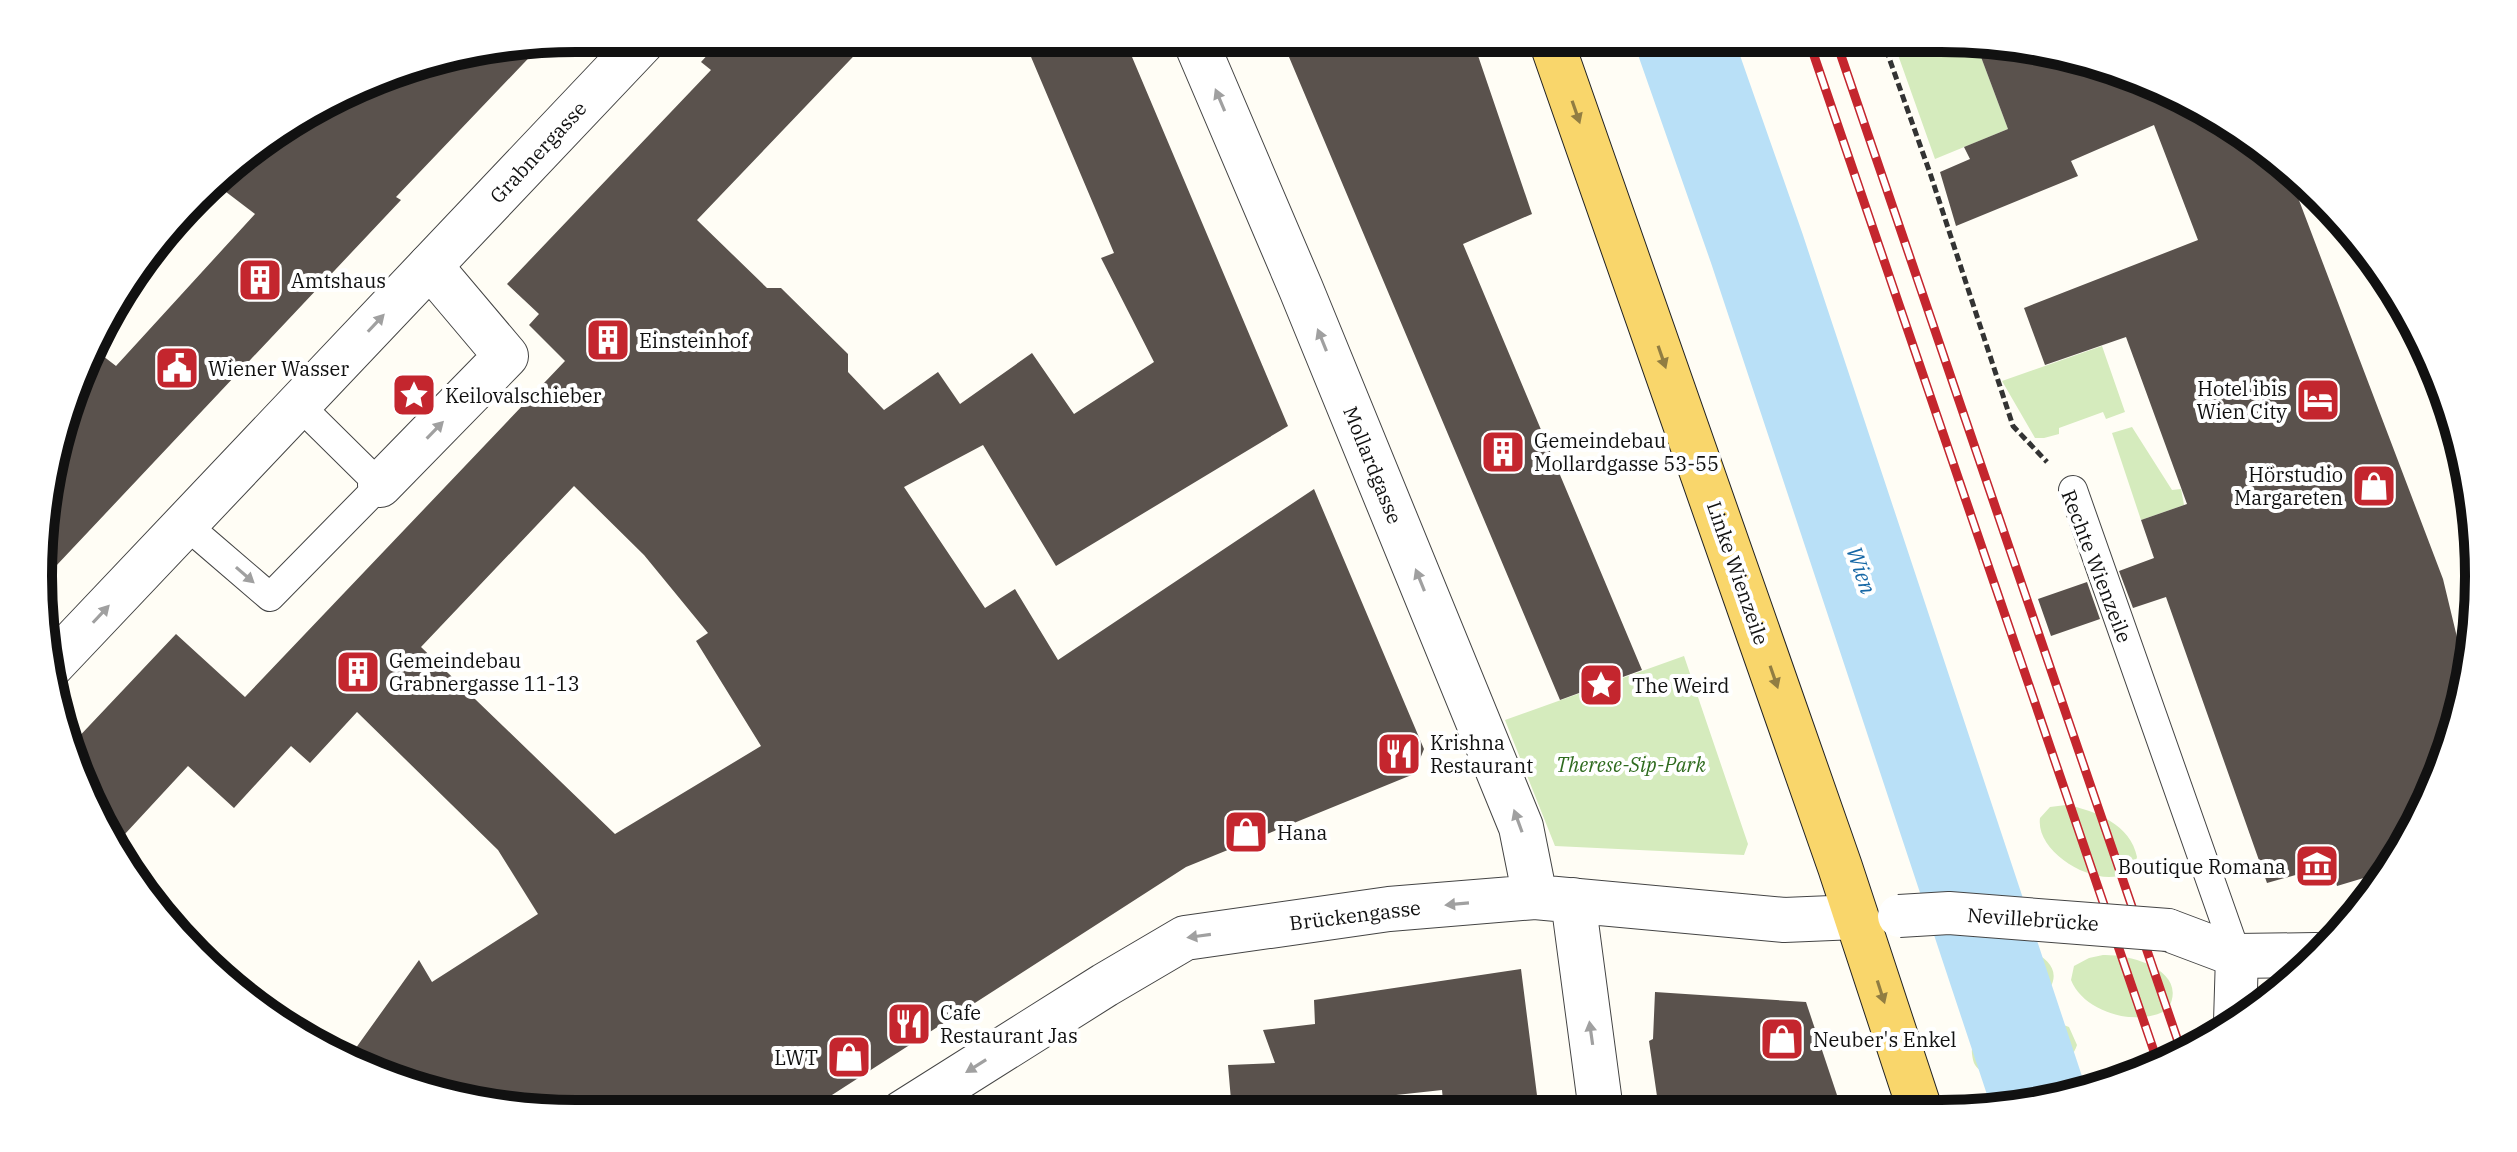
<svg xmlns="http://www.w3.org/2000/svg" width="2517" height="1152" viewBox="0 0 2517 1152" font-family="'IBM Plex Serif',serif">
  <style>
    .green { fill: #d5ebbd }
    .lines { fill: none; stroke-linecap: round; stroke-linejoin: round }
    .river { stroke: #b9e0f7; stroke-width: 96 }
    .building { fill: #5a524d; fill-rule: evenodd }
    .service-casing { stroke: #444; stroke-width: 30 }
    .pedestrian-casing { stroke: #444; stroke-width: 44 }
    .minor-casing { stroke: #444; stroke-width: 46 }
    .tertiary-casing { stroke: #444; stroke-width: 46 }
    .primary-casing { stroke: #222; stroke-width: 46 }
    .path { stroke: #333; stroke-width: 5; stroke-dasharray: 8 4; stroke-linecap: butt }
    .service { stroke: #fff; stroke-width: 28 }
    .pedestrian { stroke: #fff; stroke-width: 42 }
    .minor { stroke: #fff; stroke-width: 44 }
    .tertiary { stroke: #fff; stroke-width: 44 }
    .primary { stroke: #f9d66b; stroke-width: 44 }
    .rail-casing { stroke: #c4262e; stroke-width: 9 }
    .rail { stroke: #fff; stroke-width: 6; stroke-dasharray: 18; stroke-linecap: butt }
    .pedestrian-bridge-casing { stroke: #444; stroke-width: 44; stroke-linecap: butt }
    .pedestrian-bridge { stroke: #fff; stroke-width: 42 }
    .oneway { fill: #a0a0a0 }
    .oneway2 { fill: #917d42 }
    .labels { text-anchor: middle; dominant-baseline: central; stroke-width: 8; stroke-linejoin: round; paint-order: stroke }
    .street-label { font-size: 20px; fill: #111; stroke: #fff }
    .poi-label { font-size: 20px; fill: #111; stroke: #fff; text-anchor: start }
    .park-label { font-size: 20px; font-style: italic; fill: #2f6b1f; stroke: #fff }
    .water-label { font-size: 22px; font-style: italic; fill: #1768a6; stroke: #fff }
    .rim { fill: none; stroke: #111; stroke-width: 10 }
  </style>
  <rect width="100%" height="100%" fill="#fffdf5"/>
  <path class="green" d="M1892,38L1975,41L2008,129L1935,159Z
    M2102,346L2125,412L2106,419L2103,412L2059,428V434L2044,438H2035L2002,381Z
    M2132,427L2172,490L2181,489L2184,505L2141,520L2112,433Z
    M1684,656L1748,844L1744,855L1555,846L1505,720Z
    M2066,805C2095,810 2131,825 2137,857C2126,903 2034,861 2040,818L2050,807Z
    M1982,940C2003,939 2070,954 2050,988C2033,1016 1940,999 1952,957C1955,944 1970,942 1982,940Z
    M2103,955C2130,954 2190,970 2168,1009C2139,1028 2084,1013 2071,980L2074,966L2089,958Z
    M2025,1019L2053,1021L2069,1027L2077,1045C2066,1079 2007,1092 1980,1070C1974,1066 1973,1061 1972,1054C1969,1030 2006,1021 2025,1019Z"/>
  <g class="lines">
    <path class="river" d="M1683,38L1757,249L2040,1102"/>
  </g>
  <path class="building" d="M723,38H871L697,220L767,288H781L848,354V372L884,410L938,372L960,404L1032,353L1074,414L1154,362L1101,258L1114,253L1023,38H1124L1288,426L1056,566L983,445L904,487L985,608L1015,589L1058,660L1314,489L1424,749L1414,774L1186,867L804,1113L575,1114L471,1104L371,1073L348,1059L419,960L432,982L538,914L498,850L357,712L310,763L291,746L234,808L188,766L112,848L72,744L176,634L245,697L565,361L529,325L539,314L507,284L711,70L701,62ZM574,486L644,555L708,633L696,641L761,746L615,834L421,647Z
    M1281,38H1472L1532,214L1463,244L1642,670L1560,700Z
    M1975,41L2046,48L2146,79L2240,128L2286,166L2443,579L2468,683L2438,781L2387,871L2337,886L2334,875L2308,883L2306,872L2267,883L2166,597L2133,608L2119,571L2154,558L2141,520L2187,504L2126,337L2045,365L2024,308L2198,240L2154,125L2071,161L2078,176L1956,226L1940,172L1970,159L1964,147L2008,129Z
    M542,44L396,197L401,200L39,584L48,472L94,349L116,366L255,214L213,182L222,171L307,110L403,67Z
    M2087,582L2100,619L2051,636L2038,599Z
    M1521,969L1539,1111H1444L1442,1090L1277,1108L1278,1112H1232L1228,1065L1275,1063L1263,1030L1315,1024L1314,1000Z
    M1655,992L1806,1002L1842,1110H1659L1649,1041L1653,1039Z"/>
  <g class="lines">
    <g class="service-casing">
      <path id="service" d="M2073,490L2237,956
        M185,524L270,597L380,485L299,405"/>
    </g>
    <g class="pedestrian-casing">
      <path id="pedestrian" d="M2168,930L2237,956L2235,1022"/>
    </g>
    <g class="minor-casing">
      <path id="minor" d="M1194,38L1301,289L1521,827L1535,897
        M380,485L506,356L430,266
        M1573,900L1601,1111
        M2237,956L2316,955
        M902,1113L1105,985L1185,938L1389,909L1535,897L1784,920L1856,917"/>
    </g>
    <g class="tertiary-casing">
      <path id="tertiary" d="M47,670L646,38"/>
    </g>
    <g class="primary-casing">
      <path id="primary" d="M1550,38L1840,867L1920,1110"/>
    </g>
    <path class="path" d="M1882,38L1930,173L2013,426L2047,462"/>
    <use href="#service" class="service"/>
    <use href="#pedestrian" class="pedestrian"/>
    <use href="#minor" class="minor"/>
    <use href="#tertiary" class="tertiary"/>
    <use href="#primary" class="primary"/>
    <g class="rail-casing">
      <path id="rail" d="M1808,38L2159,1066
        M1835,38L2182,1053"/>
    </g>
    <use href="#rail" class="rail"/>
    <g class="pedestrian-bridge-casing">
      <path id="pedestrian-bridge" d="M1899,916L1949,913L2168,930"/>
    </g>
    <use href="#pedestrian-bridge" class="pedestrian-bridge"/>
  </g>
  <defs><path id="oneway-solid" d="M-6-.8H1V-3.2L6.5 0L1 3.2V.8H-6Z" transform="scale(2)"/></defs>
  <g class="oneway">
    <use href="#oneway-solid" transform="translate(1220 100) rotate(-113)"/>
    <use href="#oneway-solid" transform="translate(376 323) rotate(-47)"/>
    <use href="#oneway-solid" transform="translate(1322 340) rotate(-112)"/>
    <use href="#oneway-solid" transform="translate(435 430) rotate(-46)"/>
    <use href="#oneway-solid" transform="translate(245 575) rotate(41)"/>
    <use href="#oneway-solid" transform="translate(1420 580) rotate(-112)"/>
    <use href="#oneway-solid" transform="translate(101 614) rotate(-47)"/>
    <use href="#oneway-solid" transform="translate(1518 821) rotate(-110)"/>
    <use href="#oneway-solid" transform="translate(1457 904) rotate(175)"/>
    <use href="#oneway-solid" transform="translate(1199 936) rotate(172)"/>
    <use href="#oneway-solid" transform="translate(1591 1033) rotate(-98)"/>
    <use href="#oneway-solid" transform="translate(976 1066) rotate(148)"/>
  </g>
  <g class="oneway2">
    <use href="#oneway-solid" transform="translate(1576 112) rotate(71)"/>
    <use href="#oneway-solid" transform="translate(1662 357) rotate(71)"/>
    <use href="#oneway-solid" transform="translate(1774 677) rotate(71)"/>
    <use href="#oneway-solid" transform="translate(1881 992) rotate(72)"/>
  </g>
  <defs>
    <g id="building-square" transform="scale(2.3)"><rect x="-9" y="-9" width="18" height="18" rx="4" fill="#c4262e" stroke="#fff"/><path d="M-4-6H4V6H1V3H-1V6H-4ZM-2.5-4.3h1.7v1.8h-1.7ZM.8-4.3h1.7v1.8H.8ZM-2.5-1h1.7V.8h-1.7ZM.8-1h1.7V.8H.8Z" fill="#fff"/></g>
    <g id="civic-square" transform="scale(2.3)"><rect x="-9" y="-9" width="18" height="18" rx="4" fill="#c4262e" stroke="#fff"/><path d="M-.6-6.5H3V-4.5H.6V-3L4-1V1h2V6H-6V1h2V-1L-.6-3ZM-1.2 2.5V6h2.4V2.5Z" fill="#fff"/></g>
    <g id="sight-square" transform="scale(2.3)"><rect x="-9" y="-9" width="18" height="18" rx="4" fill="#c4262e" stroke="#fff"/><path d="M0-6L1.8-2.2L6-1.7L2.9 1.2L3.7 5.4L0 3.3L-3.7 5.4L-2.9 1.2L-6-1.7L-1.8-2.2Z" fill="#fff"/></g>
    <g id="hotel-square" transform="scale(2.3)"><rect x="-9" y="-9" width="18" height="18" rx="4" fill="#c4262e" stroke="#fff"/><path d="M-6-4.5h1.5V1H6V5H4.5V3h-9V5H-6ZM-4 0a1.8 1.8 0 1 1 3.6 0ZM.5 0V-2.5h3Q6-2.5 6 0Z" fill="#fff"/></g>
    <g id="shop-square" transform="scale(2.3)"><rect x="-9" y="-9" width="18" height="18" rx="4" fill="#c4262e" stroke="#fff"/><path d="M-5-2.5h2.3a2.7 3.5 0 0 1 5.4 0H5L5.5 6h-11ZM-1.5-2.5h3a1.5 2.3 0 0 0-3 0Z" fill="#fff"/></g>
    <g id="restaurant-square" transform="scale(2.3)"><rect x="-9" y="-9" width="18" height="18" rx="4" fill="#c4262e" stroke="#fff"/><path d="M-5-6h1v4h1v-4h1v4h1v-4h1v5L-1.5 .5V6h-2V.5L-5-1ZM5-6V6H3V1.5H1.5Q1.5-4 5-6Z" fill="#fff"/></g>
    <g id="museum-square" transform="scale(2.3)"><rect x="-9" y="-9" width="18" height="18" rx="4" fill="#c4262e" stroke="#fff"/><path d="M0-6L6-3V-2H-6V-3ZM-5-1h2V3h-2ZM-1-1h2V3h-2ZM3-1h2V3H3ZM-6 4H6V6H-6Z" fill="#fff"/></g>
  </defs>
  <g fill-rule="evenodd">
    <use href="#building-square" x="260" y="280"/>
    <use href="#building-square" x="608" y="340"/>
    <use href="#civic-square" x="177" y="368"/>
    <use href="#sight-square" x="414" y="395"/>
    <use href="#hotel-square" x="2318" y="400"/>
    <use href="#building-square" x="1503" y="452"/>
    <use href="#shop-square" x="2374" y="486"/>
    <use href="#building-square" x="358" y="672"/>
    <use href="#sight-square" x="1601" y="685"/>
    <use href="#restaurant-square" x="1399" y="754"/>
    <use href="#shop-square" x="1246" y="832"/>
    <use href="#museum-square" x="2317" y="866"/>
    <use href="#restaurant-square" x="909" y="1024"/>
    <use href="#shop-square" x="1782" y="1039"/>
    <use href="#shop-square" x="849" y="1057"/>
  </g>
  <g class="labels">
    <g class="street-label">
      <text transform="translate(538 152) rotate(-47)">Grabnergasse</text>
      <text transform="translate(1373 465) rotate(68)">Mollardgasse</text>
      <text transform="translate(2097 566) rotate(69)">Rechte Wienzeile</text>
      <text transform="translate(1738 573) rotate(71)">Linke Wienzeile</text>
      <text transform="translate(1355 915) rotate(-7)">Brückengasse</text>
      <text transform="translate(2033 919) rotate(4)">Nevillebrücke</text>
    </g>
    <g class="poi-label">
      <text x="291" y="280">Amtshaus</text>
      <text x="639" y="340">Einsteinhof</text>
      <text x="208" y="368">Wiener Wasser</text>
      <text x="2287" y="388" text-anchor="end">Hotel ibis<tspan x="2287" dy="23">Wien City</tspan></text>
      <text x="445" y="395">Keilovalschieber</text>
      <text x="1534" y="440">Gemeindebau<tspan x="1534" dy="23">Mollardgasse 53-55</tspan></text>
      <text x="2343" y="474" text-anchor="end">Hörstudio<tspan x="2343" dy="23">Margareten</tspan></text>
      <text x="389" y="660">Gemeindebau<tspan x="389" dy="23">Grabnergasse 11-13</tspan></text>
      <text x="1632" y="685">The Weird</text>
      <text x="1430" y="742">Krishna<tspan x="1430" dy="23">Restaurant</tspan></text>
      <text x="1277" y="832">Hana</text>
      <text x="2286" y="866" text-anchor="end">Boutique Romana</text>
      <text x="940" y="1012">Cafe<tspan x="940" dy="23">Restaurant Jas</tspan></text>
      <text x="1813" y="1039">Neuber's Enkel</text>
      <text x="818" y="1057" text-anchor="end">LWT</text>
    </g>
    <g class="park-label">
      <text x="1631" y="764">Therese-Sip-Park</text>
    </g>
    <g class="water-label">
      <text transform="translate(1862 570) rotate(71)">Wien</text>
    </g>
  </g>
  <path d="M0 0H2517V1152H0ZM576 52H1941A524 524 0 0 1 2465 576V576A524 524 0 0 1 1941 1100H576A524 524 0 0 1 52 576V576A524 524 0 0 1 576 52Z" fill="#fff" fill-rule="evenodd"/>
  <path class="rim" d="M576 52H1941A524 524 0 0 1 2465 576V576A524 524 0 0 1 1941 1100H576A524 524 0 0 1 52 576V576A524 524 0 0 1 576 52Z"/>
</svg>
